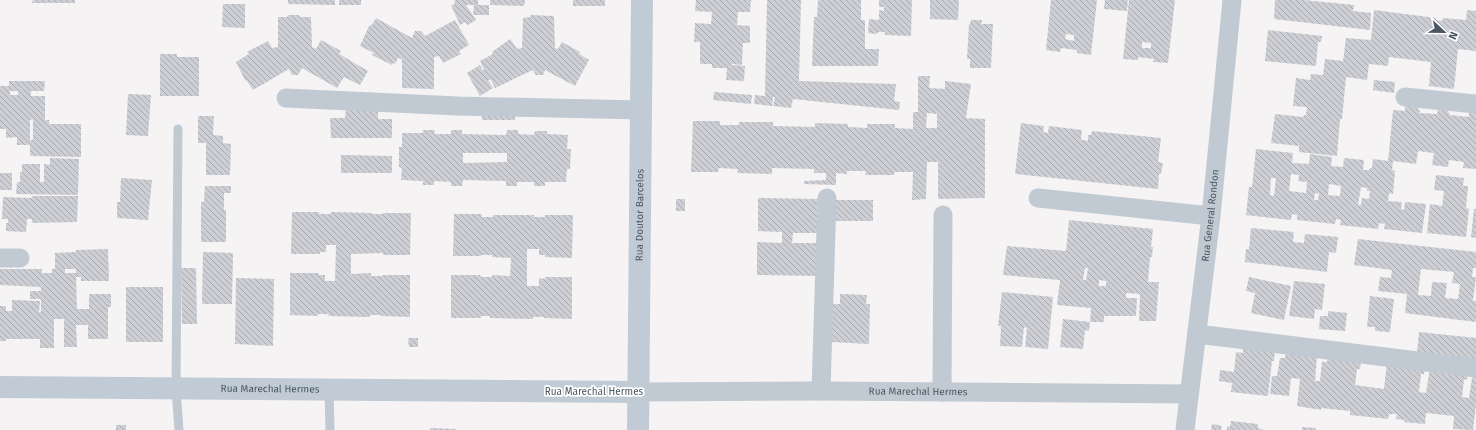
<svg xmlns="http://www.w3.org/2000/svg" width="1476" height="430" viewBox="0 0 1476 430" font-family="'Fira Sans',sans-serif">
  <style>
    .building { fill: url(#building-back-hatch); fill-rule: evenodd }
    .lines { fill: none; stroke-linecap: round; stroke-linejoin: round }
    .lane { stroke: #c1cad2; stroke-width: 9 }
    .street { stroke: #c1cad2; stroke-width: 19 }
    .secondary { stroke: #c1cbd6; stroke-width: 22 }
    .labels { text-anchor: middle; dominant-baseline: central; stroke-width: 3.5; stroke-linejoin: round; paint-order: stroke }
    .street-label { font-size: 10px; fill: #4a5661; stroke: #fff }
  </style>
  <defs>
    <pattern id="building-back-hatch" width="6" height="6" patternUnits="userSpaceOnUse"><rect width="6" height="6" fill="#cdcfd5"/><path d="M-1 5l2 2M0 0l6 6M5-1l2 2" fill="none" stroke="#a8abb0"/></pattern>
  </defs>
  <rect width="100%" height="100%" fill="#f5f3f3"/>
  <path class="building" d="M33,0H75V3H32Z
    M288,0H335V5L288,4Z
    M339,0H361V5H339Z
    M455,0H478V5H489V15H473L474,5H466L476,20L468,25L465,22L460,25L451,5H454Z
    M490,0H525L524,6L490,5Z
    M573,0H605V6H573Z
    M696,0H751L750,12H738L737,25L750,26V43H743L742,65L732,64V61L731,69L732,65L745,66L744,81L726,80L727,68H712V64H700V42H694L695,23L711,24L712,12L695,11Z
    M767,0H801L799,81L896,84L894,101L900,102L899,110L793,99L791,108L773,106L775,97H773L772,106L754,104L755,95L765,96Z
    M818,0H861V20H865V49H879L878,66H812L814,17H817Z
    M879,0H912L911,36L885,35V32H879L876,34L868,33L869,19L879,20V10L884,11V7H879Z
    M930,0H959L958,20L930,19Z
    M1051,0H1097L1091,55L1077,53V50L1061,48L1060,52L1046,50ZM1066,34L1074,35V41L1065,39Z
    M1105,0H1128L1127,11L1104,9Z
    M1129,0H1175L1168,63L1153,62L1154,59L1138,57V60L1123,59ZM1142,42L1151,43V48H1142Z
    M1275,0H1303L1354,5L1353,11L1371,13L1370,30L1274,19Z
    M223,4H245V28L222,27Z
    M1374,10L1436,18V20L1442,21L1443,18L1466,20L1467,10L1476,11V51L1458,49L1454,89L1429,86L1431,62L1389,57L1388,66L1369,64L1367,80L1346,77L1342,119H1340L1337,156L1299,152V146L1271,143L1275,114L1303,117L1304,115H1306L1307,107L1293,106L1296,78L1310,80L1311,74L1323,75L1325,59L1343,61L1346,38L1371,40Z
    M288,15H299L300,17H311L312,47L316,49L321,40L341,51L339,54L368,71L360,85L344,77L337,88L302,68L298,75H292L289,69L253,90L247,81L245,80L236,62L249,54L247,52L268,41L272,48L278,47V17H287Z
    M531,15L554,16L555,48L558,49L562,42L580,52L579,54L589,60L575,86L545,70L543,75H536L533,70L495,88L491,80H488L493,88L480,96L467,73L480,65L483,71L484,69L480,61L493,54L492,52L510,39L517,49L522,48L523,18L530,17Z
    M376,18L412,38L415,31H421L425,36L455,20L469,45L459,51L461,54L443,63L439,56L434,57V89L402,88V59L398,58L395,64L393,63L392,65L372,55L374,53L360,46L369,26L372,25Z
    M971,20H982L981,24H993L991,68H970V59H967L969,24H970Z
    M1268,30L1322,36L1321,42H1318L1316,66L1265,61Z
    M160,54H177V57H199V96H160Z
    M918,76H930L929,88L945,89V81L971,84L966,118L985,119V198L938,199V162H927L926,199L912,200L913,172H894V175H865L866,171H847V174L836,173V185L804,184V181L826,180V173H814V169L772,168V174L737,173L738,169L719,168L718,172H691L693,121H720V125H739V122H773V126L815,127V123L848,124V127L867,128V124H895V128L913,129V112H918ZM927,113L937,114V128H926Z
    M1374,80L1395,82L1394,93L1373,90Z
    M9,81H45L44,91H31V96H45V120H49V124H81V157L30,156V145H17V137L6,138V129H0V86H9ZM10,91H18V95H10ZM33,119V140H30V120Z
    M714,92L752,95L751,104L713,100Z
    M128,94L151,95L148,136L126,135Z
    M1407,106L1416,107L1420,111L1419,113L1437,114L1438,109L1447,110L1450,115L1469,117V112H1476V169L1463,168L1464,162L1449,160L1448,167L1432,165L1434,153L1418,151L1416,164L1393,161L1392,170L1395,171L1393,194L1389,193L1388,201L1402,202L1401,209L1404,210L1405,202L1426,204L1422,233L1384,229L1385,224L1379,223L1378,229L1340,225L1341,220L1336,219L1335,224L1297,220V215L1292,214L1291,220L1246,215L1249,187H1252L1256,149L1293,153L1292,163L1309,164L1310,154L1332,157L1331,166L1343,167L1344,158L1364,160L1363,170H1369L1370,168H1372L1373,159L1388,161L1393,110L1405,111V107ZM1291,174L1299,175L1298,181L1307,182L1306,193L1289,191ZM1271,178H1276L1274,196L1270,195ZM1329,184L1341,186L1340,196L1328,195ZM1361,187L1367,188V191H1370L1369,199L1362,198L1361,205H1358ZM1315,193L1319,194L1318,200H1314Z
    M346,109L378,110V119H392V138H331L330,118H345Z
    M482,110L515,111V120H482Z
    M198,116H214L213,135L223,136V143L231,144L230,175H206V143H198Z
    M1021,123L1044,126L1043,132L1048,133L1049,126L1082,130L1081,140H1084L1088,141V135H1091L1092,131L1161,138L1158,162L1163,163L1161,174H1159L1158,189L1015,174Z
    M423,130H435L434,134H451V130H462V134L506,135L507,130H518V134L534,135L535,131H547V134L568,135L567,149H571L570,169H567L566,182H545V186H534V182H517V186H506V181L463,180L462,186H451V182L434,181V185H423V181L401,180L402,168L399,167V147H402V133H423ZM463,153H507V162L463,163Z
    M341,155L392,156V173H341Z
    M50,158L79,159L78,195L16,194L17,182H20V172H22V164H40V182H44V164L50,165Z
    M0,173H12V190H0Z
    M1436,175L1464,178L1463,186H1468L1466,208L1469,209L1466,237L1427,233L1430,204L1442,206L1444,191L1434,190Z
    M121,178L152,180L148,220L117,218V202H120Z
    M205,186H231V193H224V210H226V242H201V202H204Z
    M32,196H78L77,222L32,223V219H27L26,232L6,231V223H8V219H2L3,197L32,198Z
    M758,198L818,199L817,233H793L792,243H817V276L757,275V242L782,243V232L758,231Z
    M676,199H685V211H676Z
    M833,200H873V221H832Z
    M1474,209H1476V238L1471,237Z
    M292,212H319V214H331V212L372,213V214H383V213H411L410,255H383V253L351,254V274L371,273V276H383V275H410V317L381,316V315H370V317L328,316L329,314H318V316L290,315V273H319V275H325V281H335L336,245H326V252H320V254H291Z
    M454,214H482L481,217H493V215H534V217H545V215H573L572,258L545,257V255H539V249H527V286H539V278L545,279V277H572V319L544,318V317H533V319L490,318V316H481V318H451V275H480L481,277H492V275L510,276L511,258L492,257V255H481V256H453Z
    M1069,220L1153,229L1151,247H1153L1152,257H1150L1148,282H1159L1156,321H1139L1140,294L1126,293V298H1137L1136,316H1104V322H1090L1091,308L1057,305L1060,280L1003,275L1007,246L1066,251ZM1085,268H1088L1086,280H1083ZM1099,280L1106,281V286H1099Z
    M1251,228L1294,232L1293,242L1304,243L1305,234L1338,237L1336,253L1329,252L1327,272L1245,262L1246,249H1249Z
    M1358,239L1476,252V268H1473L1472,277H1476L1473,301H1476V322L1405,313L1407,294L1378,291L1380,277L1391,278L1392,270L1354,265ZM1421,269L1454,272L1452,283L1460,284L1458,299L1445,298L1447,283L1432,282L1431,296L1418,295Z
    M108,249L109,281H81V277H76L77,309H89V294H111V307H108V339H88V325H76L77,347H64V319H54V348H40V339H6V341H0V306H6V311H12V300L40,301L39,312H41V299H30V291H41V287L0,285V269H42V273H52V269H55V253L76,252V250ZM65,269H76V273H65Z
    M203,252L233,253L232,304H202Z
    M181,268H196L197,324H182Z
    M1249,277L1291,286L1284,320L1251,313L1255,293L1246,291Z
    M236,278L274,279L273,346L235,344Z
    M1294,281L1325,284L1322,310L1315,309L1314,319L1289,316Z
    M126,287H163V342H126Z
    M1002,292L1053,297L1048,349L1025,347L1027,328L1024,327L1022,347L1000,346L1001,326H998Z
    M840,294L867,295L866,304H870L869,344L831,342V304H840Z
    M1370,296L1394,299L1390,332L1375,331V327H1367Z
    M1328,311L1347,313L1345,331L1319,329L1320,316H1328Z
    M1063,319L1090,322L1089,331L1085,330L1083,349L1060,347Z
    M1419,332L1476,338V360L1417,353Z
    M408,338H418V347H409Z
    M1243,347L1275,350L1274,361H1272L1268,396L1231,392L1232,383L1219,381L1220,370L1234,372L1236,352L1243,353Z
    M1286,352L1317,356L1315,381H1320L1322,362H1327L1328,357L1361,360L1360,369H1357L1355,385L1384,389L1387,362L1425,367L1424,374H1421L1419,392L1426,393L1430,368L1468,373L1467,380L1464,379L1462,397L1469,398L1473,371H1476V405L1473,430L1453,429L1454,416L1426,413L1425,424L1404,422L1405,420L1396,419L1397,414H1389L1388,419L1350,415V411L1321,408V410L1297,406L1300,379L1291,378L1289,396L1270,394L1272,376H1277L1280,358H1285Z
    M1231,421L1258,424V428L1264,430H1227V426L1230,427Z
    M1212,424L1222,426L1221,430H1211Z
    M116,425H126V430H116Z
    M1302,427L1316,428V430H1302Z
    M430,428L456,429V430H430Z"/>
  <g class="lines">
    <path class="lane" d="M178,129L176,389L179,430
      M329,390L330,430"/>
    <g class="street">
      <path d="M1405,97L1476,104"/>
      <path d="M286,98L458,106L641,110"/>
      <path d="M1038,198L1211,216"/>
      <path d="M0,258H20"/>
      <path d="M1197,334L1476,368"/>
      <path d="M821,391L827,198"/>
      <path id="s1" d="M638,392L821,391L1189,394"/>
      <path d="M942,392L943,215"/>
      <path id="s2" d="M1185,430L1211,216L1232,0"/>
    </g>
    <g class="secondary">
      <path id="s3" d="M0,387L638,392"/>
      <path id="s4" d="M638,430L642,0"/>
    </g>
  </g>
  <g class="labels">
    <g class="street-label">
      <text stroke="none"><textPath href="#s4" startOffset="215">Rua Doutor Barcelos</textPath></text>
      <text stroke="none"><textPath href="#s2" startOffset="216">Rua General Rondon</textPath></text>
      <text stroke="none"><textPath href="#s3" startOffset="270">Rua Marechal Hermes</textPath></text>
      <text x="594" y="392">Rua Marechal Hermes</text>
      <text stroke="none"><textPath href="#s1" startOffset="280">Rua Marechal Hermes</textPath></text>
    </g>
  </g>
  <g transform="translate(1444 32) rotate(112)" stroke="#ffffff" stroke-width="3" paint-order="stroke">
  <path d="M0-3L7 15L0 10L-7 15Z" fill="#4a5661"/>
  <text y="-6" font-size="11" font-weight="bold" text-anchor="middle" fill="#4a5661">N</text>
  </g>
</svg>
